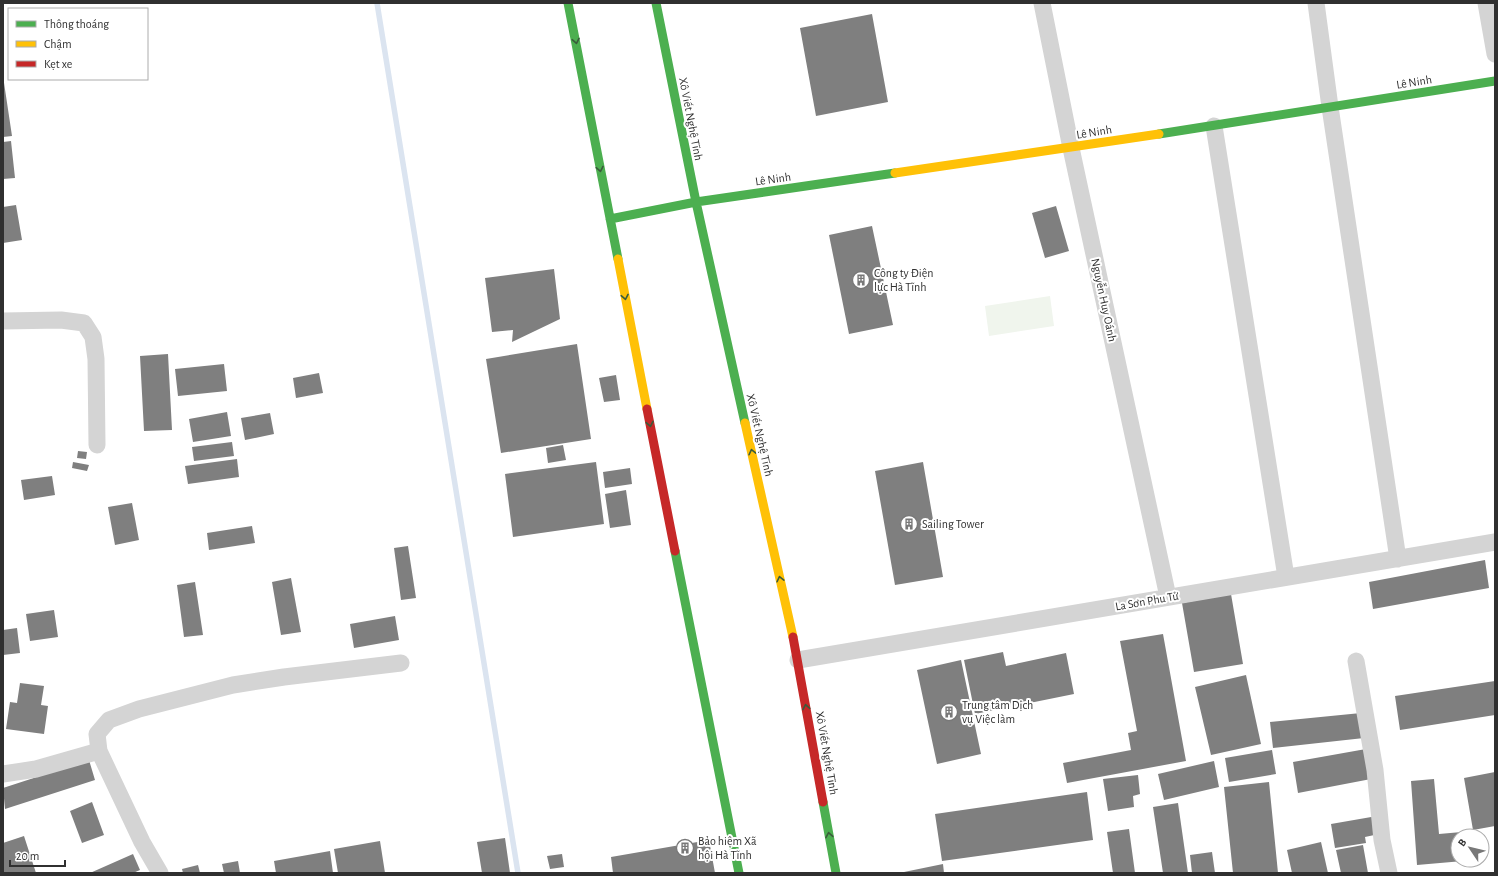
<svg xmlns="http://www.w3.org/2000/svg" width="1498" height="876" viewBox="0 0 1498 876" font-family="'Alegreya Sans',sans-serif">
  <style>
    .green { fill: #f0f5ed }
    .lines { fill: none; stroke-linecap: round; stroke-linejoin: round }
    .stream { stroke: #dbe4f0; stroke-width: 5.5 }
    .building { fill: #7f7f7f }
    .street { stroke: #d4d4d4; stroke-width: 17 }
    .fast { stroke: #4caf50; stroke-width: 9 }
    .slow { stroke: #ffc107; stroke-width: 9 }
    .jam { stroke: #c62828; stroke-width: 9 }
    .oneway { stroke: #3a5c3b }
    .labels { text-anchor: middle; dominant-baseline: central; stroke-width: 4; stroke-linejoin: round; paint-order: stroke }
    .street-label { font-size: 12px; fill: #303030; stroke: #fff }
    .poi-label { font-size: 12px; fill: #303030; stroke: #fff; text-anchor: start }
  </style>
  <rect width="100%" height="100%" fill="#fff"/>
  <path class="green" d="M1050,296L1054,326L989,336L985,306Z"/>
  <g class="lines">
    <path class="stream" d="M377,3L518,873"/>
  </g>
  <path class="building" d="M872,14L888,102L816,116L800,28Z
    M3,76L12,136L3,137Z
    M11,141L15,178L3,179V142Z
    M16,205L22,240L3,243V207Z
    M1056,206L1069,251L1045,258L1032,213Z
    M872,226L893,325L849,334L829,235Z
    M554,269L560,319L512,342L513,330L492,332L485,278Z
    M577,344L591,439L501,453L486,359Z
    M168,354L172,430L144,431L140,356Z
    M224,364L227,391L178,396L175,369Z
    M319,373L323,393L296,398L293,378Z
    M616,375L620,400L604,402L599,378Z
    M227,412L231,436L193,442L189,419Z
    M270,413L274,434L245,440L241,418Z
    M232,442L234,456L194,461L192,447Z
    M563,445L566,460L548,463L546,448Z
    M78,451L87,452L86,459L77,458Z
    M237,459L239,477L188,484L185,466Z
    M73,462L89,465L87,471L72,468Z
    M596,462L604,524L513,537L505,474Z
    M923,462L943,577L895,585L875,471Z
    M630,468L632,484L605,488L603,472Z
    M52,476L55,495L24,500L21,480Z
    M626,490L631,525L610,528L605,494Z
    M132,503L139,540L115,545L108,507Z
    M252,526L255,543L209,550L207,533Z
    M408,546L416,598L401,600L394,548Z
    M1485,560L1489,588L1373,609L1369,582Z
    M291,578L301,632L281,635L272,582Z
    M195,582L203,635L184,637L177,585Z
    M1231,594L1243,664L1194,672L1182,603Z
    M54,610L58,637L30,641L26,614Z
    M395,616L399,640L354,648L350,624Z
    M17,628L20,653L3,655V630Z
    M1163,634L1186,761L1067,783L1063,763L1131,750L1128,733L1137,731L1120,641Z
    M1003,652L1006,666L1066,653L1074,694L975,714L964,660Z
    M961,660L981,754L937,764L917,670Z
    M1246,675L1261,744L1211,755L1195,687Z
    M1495,681V715L1400,730L1395,696Z
    M20,683L44,686L41,705L48,706L44,734L6,729L10,702L17,703Z
    M1361,713L1364,738L1273,748L1270,722Z
    M1366,749L1371,779L1298,793L1293,762Z
    M1272,750L1276,774L1229,782L1225,758Z
    M89,760L95,780L5,809L3,788Z
    M1214,761L1219,787L1164,800L1158,774Z
    M1495,772V826L1473,830L1464,778Z
    M1138,775L1140,794L1133,796L1134,807L1108,811L1103,779Z
    M1434,779L1439,834L1473,831V836H1458V860L1463,861L1417,865L1411,781Z
    M1269,782L1278,873H1233L1224,787Z
    M1087,792L1093,840L942,861L935,814Z
    M92,802L104,835L82,843L70,811Z
    M1178,803L1188,873H1163L1153,807Z
    M1377,816L1379,834L1365,837L1366,843L1335,848L1331,824Z
    M1129,829L1135,873H1113L1107,832Z
    M24,836L36,873H3V843Z
    M505,838L510,873H482L477,842Z
    M709,840L715,873H613L611,857Z
    M380,841L385,873H338L334,849Z
    M1321,842L1328,873H1292L1287,850Z
    M1363,845L1368,873H1341L1336,850Z
    M330,851L333,873H276L274,861Z
    M1212,852L1215,873H1192L1190,855Z
    M133,854L140,870L133,873H90Z
    M562,854L564,867L550,869L547,856Z
    M238,861L240,873H224L222,864Z
    M943,864L944,873H904V872Z
    M198,865L200,873H183L182,869Z"/>
  <g class="lines">
    <path class="street" d="M1042,3L1071,148L1168,597
      M1316,3L1330,107L1398,559
      M1486,3L1495,54
      M1214,126L1286,577
      M3,321L61,320L84,323L93,337L96,359L97,445
      M798,660L1495,542
      M1356,661L1375,770L1382,840L1389,873
      M3,774L36,769L99,751
      M160,873L142,842L99,751L97,734L109,720L139,709L233,685L284,677L401,663"/>
    <path class="fast" d="M568,3L618,259
      M656,3L696,202L745,423
      M1159,134L1495,81
      M610,219L696,202L895,173
      M675,551L739,873
      M823,802L836,873"/>
    <path class="slow" d="M895,173L1159,134
      M618,259L647,409
      M745,423L793,637"/>
    <path class="jam" d="M647,409L675,551
      M793,637L823,802"/>
  </g>
  <defs><path id="oneway-chevron" d="M-2-3.5L2.5 0L-2 3.5" fill="none" stroke-width="1.6" stroke-linecap="round" stroke-linejoin="round"/></defs>
  <g class="oneway">
    <use href="#oneway-chevron" transform="translate(576 41) rotate(79)"/>
    <use href="#oneway-chevron" transform="translate(600 169) rotate(79)"/>
    <use href="#oneway-chevron" transform="translate(625 297) rotate(79)"/>
    <use href="#oneway-chevron" transform="translate(650 424) rotate(79)"/>
    <use href="#oneway-chevron" transform="translate(752 452) rotate(-103)"/>
    <use href="#oneway-chevron" transform="translate(780 579) rotate(-103)"/>
    <use href="#oneway-chevron" transform="translate(806 707) rotate(-100)"/>
    <use href="#oneway-chevron" transform="translate(829 835) rotate(-100)"/>
  </g>
  <defs>
    <g id="building-ring" transform="scale(0.9)"><circle r="9.5" fill="#fff" stroke="#787878" stroke-width="1.5"/><path d="M-4-6H4V6H1V3H-1V6H-4ZM-2.5-4.3h1.7v1.8h-1.7ZM.8-4.3h1.7v1.8H.8ZM-2.5-1h1.7V.8h-1.7ZM.8-1h1.7V.8H.8Z" fill="#787878"/></g>
  </defs>
  <g fill-rule="evenodd">
    <use href="#building-ring" x="861" y="280"/>
    <use href="#building-ring" x="909" y="524"/>
    <use href="#building-ring" x="949" y="712"/>
    <use href="#building-ring" x="685" y="848"/>
  </g>
  <g class="labels">
    <g class="street-label">
      <text transform="translate(1414 82) rotate(-9)">Lê Ninh</text>
      <text transform="translate(691 119) rotate(79)">Xô Viết Nghệ Tĩnh</text>
      <text transform="translate(1094 132) rotate(-9)">Lê Ninh</text>
      <text transform="translate(773 179) rotate(-8)">Lê Ninh</text>
      <text transform="translate(1104 300) rotate(78)">Nguyễn Huy Oánh</text>
      <text transform="translate(760 435) rotate(77)">Xô Viết Nghệ Tĩnh</text>
      <text transform="translate(1147 601) rotate(-10)">La Sơn Phu Tử</text>
      <text transform="translate(827 753) rotate(80)">Xô Viết Nghệ Tĩnh</text>
    </g>
    <g class="poi-label">
      <text x="874" y="273">Công ty Điện<tspan x="874" dy="14">lực Hà Tĩnh</tspan></text>
      <text x="922" y="524">Sailing Tower</text>
      <text x="962" y="705">Trung tâm Dịch<tspan x="962" dy="14">vụ Việc làm</tspan></text>
      <text x="698" y="841">Bảo hiệm Xã<tspan x="698" dy="14">hội Hà Tĩnh</tspan></text>
    </g>
  </g>
  <rect width="1498" height="876" fill="none" stroke="#303030" stroke-width="8"/>
  <rect x="8" y="8" width="140" height="72" fill="#ffffff" stroke="#acacac"/>
  <rect x="16" y="21" width="20" height="6" fill="#4caf50" stroke="#acacac"/>
  <text x="44" y="28" font-size="12" fill="#303030">Thông thoáng</text>
  <rect x="16" y="41" width="20" height="6" fill="#ffc107" stroke="#acacac"/>
  <text x="44" y="48" font-size="12" fill="#303030">Chậm</text>
  <rect x="16" y="61" width="20" height="6" fill="#c62828" stroke="#acacac"/>
  <text x="44" y="68" font-size="12" fill="#303030">Kẹt xe</text>
  <g transform="translate(1470 848) rotate(305)"><circle r="19" fill="#ffffff" stroke="#acacac"/>
  <path d="M0-3L7 15L0 10L-7 15Z" fill="#787878"/>
  <text y="-6" font-size="11" font-weight="bold" text-anchor="middle" fill="#303030">B</text>
  </g>
  <path d="M10 860v6h55v-6" fill="none" stroke="#303030" stroke-width="2"/>
  <text x="16" y="860" font-size="12" fill="#303030" stroke="#ffffff" stroke-width="3" paint-order="stroke">20 m</text>
</svg>
